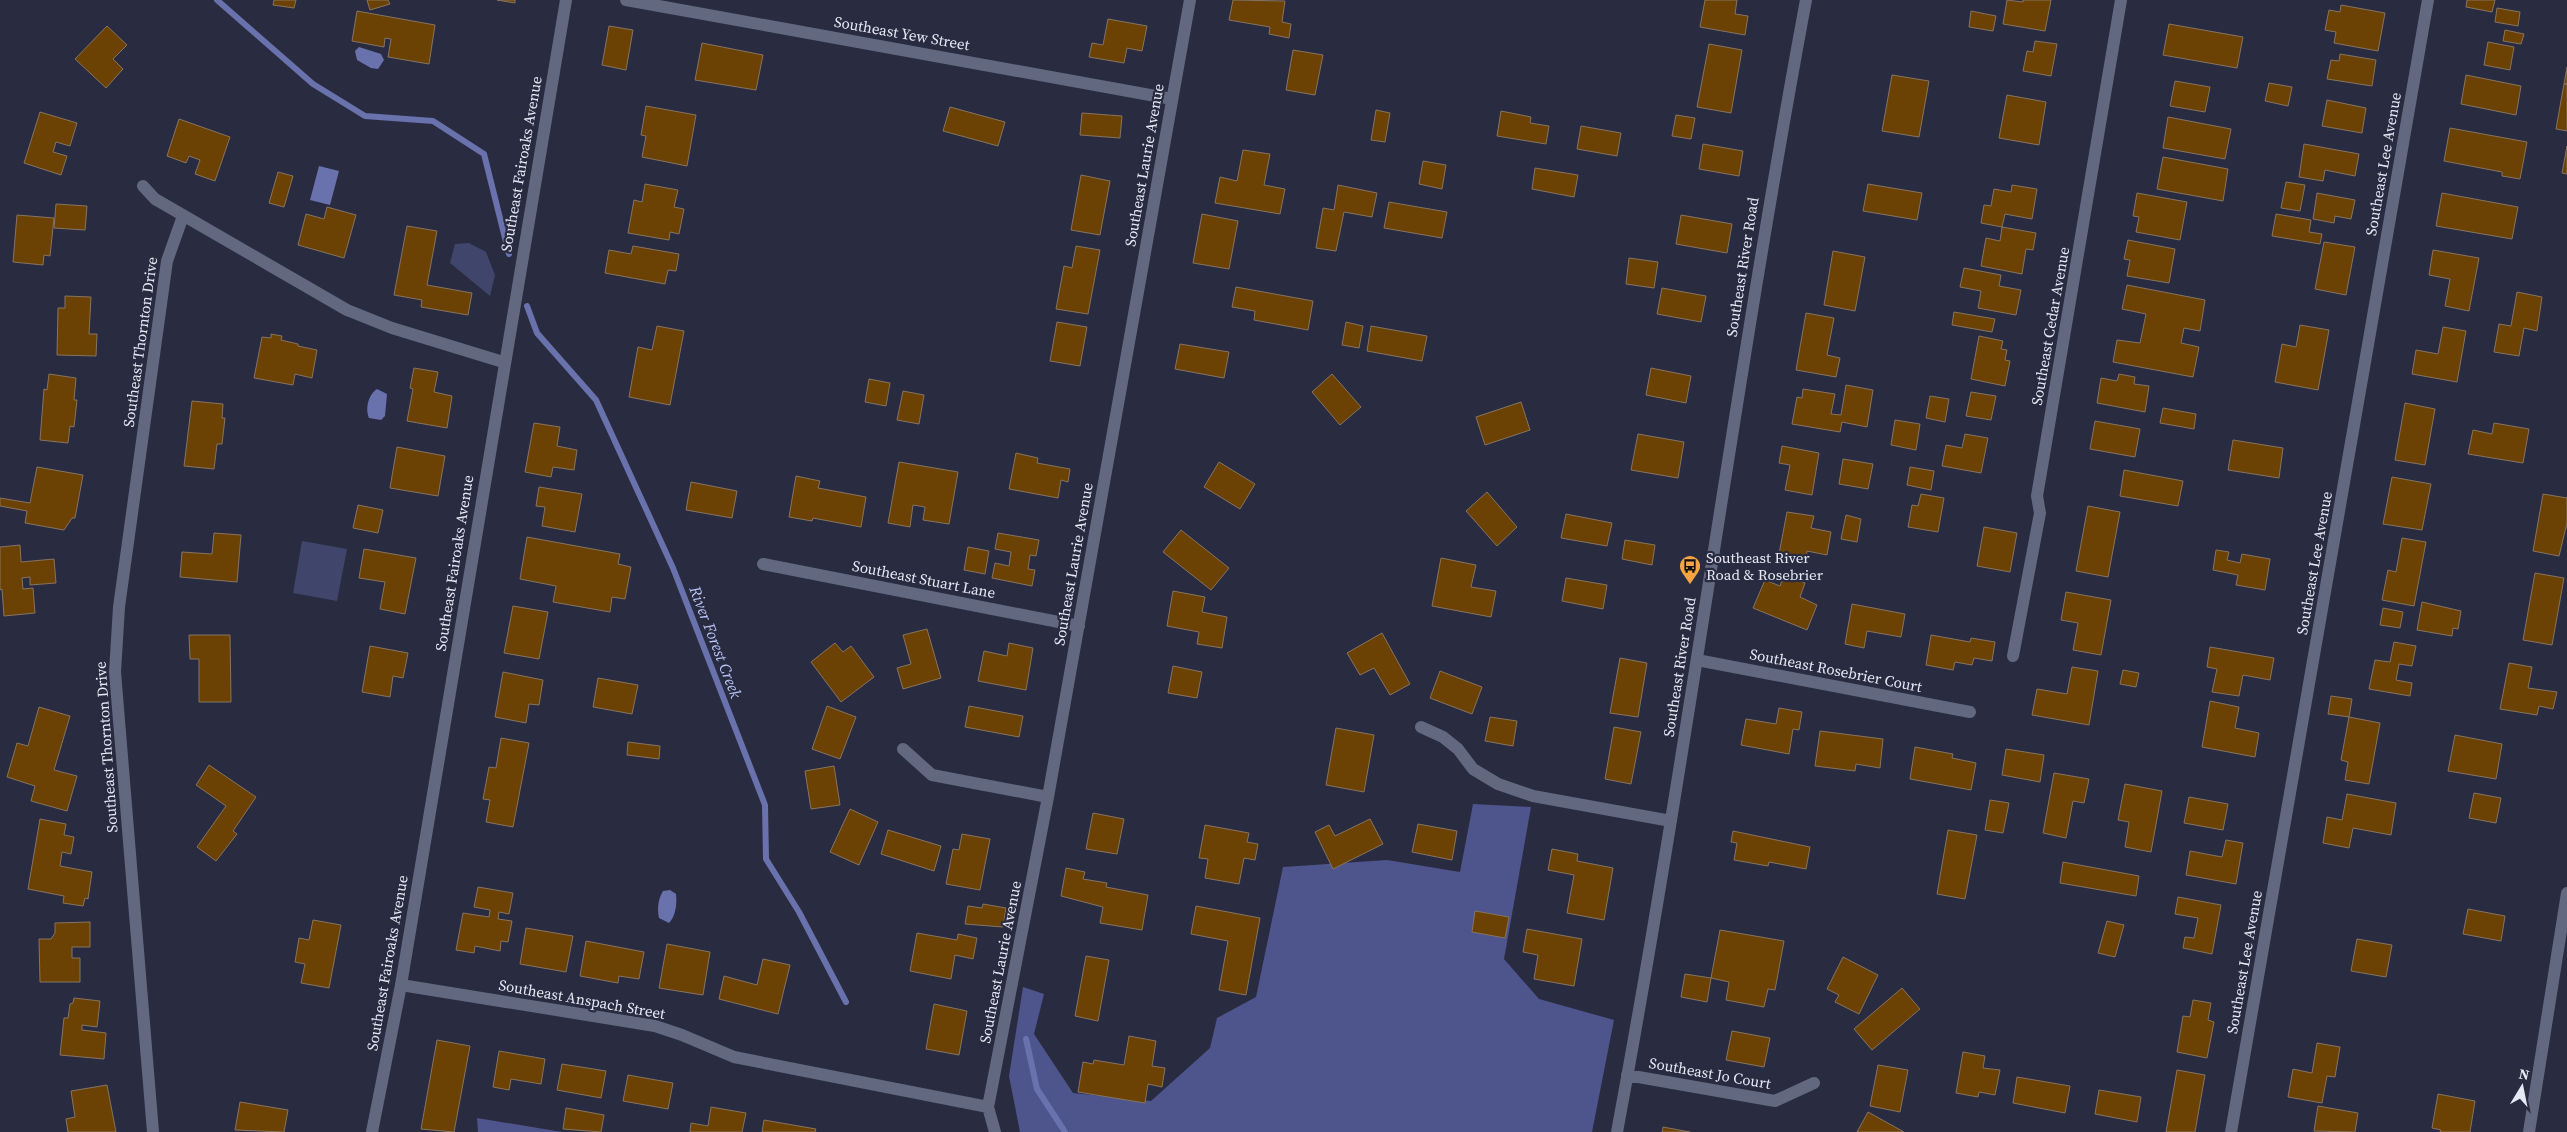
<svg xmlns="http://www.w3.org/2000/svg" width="2567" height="1132" viewBox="0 0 2567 1132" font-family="'Source Serif 4',serif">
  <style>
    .green { fill: #3f456b }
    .forest { fill: #4d558c }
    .water { fill: #6972ac }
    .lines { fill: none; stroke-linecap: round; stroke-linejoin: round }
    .stream { stroke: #6972ac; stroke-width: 6 }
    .building { fill: #6c4204; stroke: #867461 }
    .minor { stroke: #636881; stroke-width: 12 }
    .labels { text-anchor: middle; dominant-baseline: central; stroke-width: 4.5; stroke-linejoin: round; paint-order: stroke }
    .street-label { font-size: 15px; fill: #e5e8f5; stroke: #292c40 }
    .poi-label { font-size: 15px; fill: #e5e8f5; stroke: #292c40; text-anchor: start }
    .water-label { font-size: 16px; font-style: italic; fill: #bbc5f7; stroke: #292c40 }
  </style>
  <rect width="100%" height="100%" fill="#292c40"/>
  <path class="green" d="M469,243L486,252L495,275L490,296L450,263L455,244Z
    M302,541L347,549L337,601L293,593Z"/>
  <path class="forest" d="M1473,804L1531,807L1504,959L1539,999L1614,1020L1592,1132H1020L1009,1076L1023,987L1044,994L1034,1034L1073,1093L1151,1101L1210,1048L1217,1018L1256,997L1283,867L1387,860L1460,872Z
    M477,1118L562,1132H478Z"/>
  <path class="water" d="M359,47L381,54L384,60L378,69L371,68L357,60L355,51Z
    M319,166L339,171L330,205L310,200Z
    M377,389L387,394L385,416L381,420L369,418C365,409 368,395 377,389Z
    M670,890L676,894C677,903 676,916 669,923L659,918C657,909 658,899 663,891Z"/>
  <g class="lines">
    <path class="stream" d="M217,0L313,84L365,116L433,121L484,154L509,254
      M527,306L537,333L596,400L673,568L765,805L766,859L799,912L846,1002
      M1026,1039L1037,1089L1065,1132"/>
  </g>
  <path class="building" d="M274,0H296L294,8L273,5Z
    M367,0H388L390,4L370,10Z
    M497,0H515V3Z
    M1233,0L1285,1L1282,22L1291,24L1289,38L1269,34L1270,27L1229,20Z
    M1705,0H1737L1735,14L1748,16L1745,35L1700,27Z
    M2007,0L2023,2V0H2051L2045,31L2003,24Z
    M2467,0H2495L2492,12L2466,7Z
    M2341,5L2385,13L2378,51L2334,43L2336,32L2325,30L2329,10L2340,12Z
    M2497,8L2520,12L2518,26L2495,22Z
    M357,11L435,25L429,64L388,57L391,39L385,38L384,47L352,41Z
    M1971,11L1996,16L1993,31L1969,27Z
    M1108,19L1147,26L1142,51L1127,48L1124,63L1089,57L1092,43L1103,45Z
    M2169,24L2243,37L2237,68L2163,55Z
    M107,26L127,45L113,59L123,69L106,88L75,59Z
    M609,26L633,30L626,70L602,65Z
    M2505,30L2524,34L2521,44L2503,41Z
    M2035,41L2057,44L2051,76L2023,71L2027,51L2033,52Z
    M2488,42L2514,47L2510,70L2484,65Z
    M702,43L763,55L756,90L695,80Z
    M1709,44L1742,50L1731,113L1697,107Z
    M1293,50L1323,55L1315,95L1286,90Z
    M2340,54L2376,60L2372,86L2327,79L2331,60L2339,61Z
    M2567,67V84H2564Z
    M1892,75L1929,81L1919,137L1882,131Z
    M2466,75L2521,86L2516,115L2461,104Z
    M2175,81L2210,87L2205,112L2170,106Z
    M2269,83L2292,87L2288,106L2265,101Z
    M2564,84H2567V131L2556,129Z
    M2007,95L2046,102L2039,145L1999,138Z
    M2327,100L2366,108L2362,133L2322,126Z
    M646,106L696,115L687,166L642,157L646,136L641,135Z
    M950,107L1005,122L998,146L943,131Z
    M1376,110L1390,113L1385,142L1371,140Z
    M1501,111L1531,117L1530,123L1549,126L1546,144L1497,136Z
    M40,112L77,123L70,146L56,142L53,152L67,156L61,175L24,163Z
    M1082,113L1122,116L1120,138L1080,135Z
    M1676,115L1695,118L1691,139L1672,136Z
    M2168,117L2231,129L2225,159L2163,148Z
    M179,119L230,137L215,181L195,174L200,160L189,156L186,163L167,156Z
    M1581,126L1621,133L1617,156L1577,149Z
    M2450,128L2527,142L2520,179L2502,176V172L2444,161Z
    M1703,144L1743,151L1739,176L1699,169Z
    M2304,144L2359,154L2355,176L2325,170L2323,181L2299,177Z
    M2567,146V174L2562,173Z
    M1243,150L1270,154L1264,185L1285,189L1280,214L1215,203L1220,177L1237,181Z
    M2163,157L2228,169L2223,201L2157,189Z
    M1423,161L1446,165L1442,189L1419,184Z
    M1535,168L1578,175L1574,197L1532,189Z
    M278,172L293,176L284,207L269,203Z
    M1081,175L1110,181L1100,235L1071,230Z
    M2286,182L2305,185L2300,211L2281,208Z
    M645,184L678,190L674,207L684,209L679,234L670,232L669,240L628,233L634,200L642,202Z
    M1868,184L1922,193L1917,220L1863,211Z
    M1338,185L1377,193L1372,217L1344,212L1336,251L1316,248L1323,208L1334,210Z
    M2012,185L2037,189L2032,219L2005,214L2002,227L1981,223L1984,205L1991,206L1994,189L2011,192Z
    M2137,193L2187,202L2180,240L2136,232L2139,217L2133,216Z
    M2317,193L2355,200L2351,219L2335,216L2334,223L2313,219Z
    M2442,193L2518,207L2512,239L2436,226Z
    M1389,202L1447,212L1442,238L1384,228Z
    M56,204L87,206L85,230L54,228Z
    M327,207L356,215L344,258L298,245L306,214L324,219Z
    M1202,214L1238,221L1229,269L1193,263Z
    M2276,214L2311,220L2309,232L2322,234L2320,244L2272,236Z
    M17,215L54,218L50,256L44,255L43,265L13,262Z
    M1681,215L1732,224L1727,253L1676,244Z
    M407,226L437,231L427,285L472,293L468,315L421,307L422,300L394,295Z
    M2002,227L2036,233L2033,250L2026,249L2022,274L1981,266L1986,238L2000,241Z
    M2128,240L2175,249L2169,283L2127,276L2130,260L2124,259Z
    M2324,242L2355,247L2346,295L2315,289Z
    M633,246L679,254L676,271L668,270L665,284L605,273L609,250L631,254Z
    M1076,246L1100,250L1088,314L1056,309L1064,266L1072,268Z
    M2433,250L2479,258L2469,311L2445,306L2450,279L2429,275Z
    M1833,251L1865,257L1855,311L1824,305Z
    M1629,258L1658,262L1654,288L1626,284Z
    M1964,268L2001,275L1999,286L2021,290L2016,315L1978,308L1981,291L1960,287Z
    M2127,285L2205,300L2200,331L2184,328L2181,343L2199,347L2193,377L2113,362L2117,340L2140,343L2146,314L2122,309Z
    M1236,287L1313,301L1308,330L1254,320L1255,311L1232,307Z
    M1662,288L1706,296L1701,322L1657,314Z
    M2517,292L2542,297L2537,331L2524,328L2519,356L2494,352L2499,324L2511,326Z
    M65,296L91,297L89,334H97L96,356L57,355L58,308H65Z
    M1954,312L1995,319L1992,332L1952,325Z
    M1806,313L1834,318L1827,355L1840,358L1836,377L1796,370Z
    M1057,322L1087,327L1080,366L1050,361Z
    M1346,322L1363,326L1359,348L1342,345Z
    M2300,325L2329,330L2318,390L2275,382L2282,344L2296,347Z
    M657,326L684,331L670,405L629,397L638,347L652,350Z
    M1371,326L1427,336L1422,361L1367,351Z
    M2443,327L2466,331L2457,382L2412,374L2416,350L2438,354Z
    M271,334L282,336L281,340L298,344V346L317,350L312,378L295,374L293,385L254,378L262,337L271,338Z
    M1979,336L2003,341L2001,349L2007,350L2005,360L2010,361L2005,386L1971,379Z
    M1180,344L1229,352L1224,378L1175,369Z
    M414,368L438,372L434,392L452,396L447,428L407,421L413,389L410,388Z
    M1651,368L1691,376L1686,403L1646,395Z
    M49,374L76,378L74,400H77L74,427L70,426L68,443L40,440L44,389L47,390Z
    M1332,374L1361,407L1340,425L1312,392Z
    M2119,374L2135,377L2134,384L2149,386L2145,412L2097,403L2101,378L2117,381Z
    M869,379L890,383L886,406L865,402Z
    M1846,385L1873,390L1867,427L1842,422L1840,432L1792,424L1797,397L1802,398L1803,389L1835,394L1831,414L1841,415Z
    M903,391L924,395L919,424L897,420Z
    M1971,392L1996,396L1991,420L1966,416Z
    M1930,396L1949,399L1945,422L1926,418Z
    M192,401L223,404L222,418H225L222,444H217L214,469L184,466Z
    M1521,402L1530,430L1485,445L1476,417Z
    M2405,403L2435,409L2425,465L2395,460Z
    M2163,408L2196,414L2194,429L2160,423Z
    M1895,420L1920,424L1916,450L1891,445Z
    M2095,421L2140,429L2135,457L2090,449Z
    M534,423L560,427L557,446L577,450L574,470L553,467L551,477L525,472Z
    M2494,423L2529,429L2523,463L2468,454L2473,430L2492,434Z
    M1638,434L1684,442L1678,478L1631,470Z
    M1965,434L1988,438L1981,473L1942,466L1946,445L1962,448Z
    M2233,440L2283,448L2279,478L2228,470Z
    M1782,446L1819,453L1812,495L1785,490L1790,465L1779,463Z
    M397,447L445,456L438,496L390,488Z
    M1016,453L1038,458L1037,463L1070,469L1068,482L1061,480L1058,498L1009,489Z
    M1843,459L1873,464L1868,489L1839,484Z
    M899,462L958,472L949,524L923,520L925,507L913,505L910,527L888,523Z
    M1219,462L1255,484L1240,509L1204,487Z
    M37,467L83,475L75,518H72L64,530L25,523L27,511L0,506V498L30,503Z
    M1910,467L1934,471L1931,490L1907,485Z
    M2124,470L2183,481L2178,506L2120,496Z
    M796,476L820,481L818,488L866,497L861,527L813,518L812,521L789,517Z
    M2392,477L2431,484L2422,530L2383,524Z
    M691,482L737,491L732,518L686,510Z
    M539,487L582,494L575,532L542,526L545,507L536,506Z
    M1487,492L1517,527L1497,546L1466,511Z
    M1921,494L1944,498L1938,532L1908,527L1912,505L1918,506Z
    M2543,494L2567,498V523L2559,556L2533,551Z
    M358,505L383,510L378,533L353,528Z
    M2088,506L2120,512L2108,577L2076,571Z
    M1787,512L1814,516L1811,528L1831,532L1827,555L1807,551L1806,559L1779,554Z
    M1566,514L1612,523L1607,546L1561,538Z
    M1846,515L1861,519L1857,542L1841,539Z
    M1984,527L2017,533L2010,572L1977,566Z
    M1181,530L1229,568L1211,590L1163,552Z
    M214,533L241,535L237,582L180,577L182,552L212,554Z
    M998,533L1039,540L1036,556L1030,555L1028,569L1035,570L1032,586L992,578L995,563L1009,566L1011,552L995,549Z
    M527,537L620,554L618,564L631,567L625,599L612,597L610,612L553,602L556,586L520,579Z
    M2402,538L2426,542L2414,606L2382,600L2388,570L2396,572Z
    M1625,540L1655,545L1652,565L1622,559Z
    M20,545L21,562L54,559L56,583L30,585V577L22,578L23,589L33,588L35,613L4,616L2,589L0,590V547Z
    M968,547L989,551L985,574L964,570Z
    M364,549L416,558L405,614L380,609L385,582L359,578Z
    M2216,550L2229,552L2227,560L2240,563L2242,554L2270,559L2265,590L2236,585L2238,575L2213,570Z
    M1441,558L1476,565L1471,587L1496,591L1491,617L1432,606Z
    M2535,573L2564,578L2552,645L2523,640Z
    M1784,575L1805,583L1800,597L1817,605L1807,630L1753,608L1765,580L1780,586Z
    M1566,578L1607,585L1603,609L1562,601Z
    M1173,591L1205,597L1202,612L1227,617L1222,648L1197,644L1199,632L1167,626Z
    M2066,592L2111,600L2101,655L2073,650L2078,623L2061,620Z
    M2422,602L2461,611L2458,629L2453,628L2452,636L2417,630Z
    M1852,604L1905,614L1901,637L1867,631L1864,648L1845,644Z
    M513,606L548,612L539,659L504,653Z
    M2383,608L2403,612L2400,628L2380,625Z
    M927,629L941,678L903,689L897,668L911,664L903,635Z
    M1382,633L1410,684L1390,695L1374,668L1360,675L1347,653Z
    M189,635H230L231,702H199V659H190Z
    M1931,635L1970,642L1971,638L1995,642L1992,661L1974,658L1972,665L1955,662L1953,670L1926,665Z
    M2394,642L2416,646L2412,666L2399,664L2396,680L2412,683L2410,696L2369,689L2375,660L2390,662Z
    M835,643L843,652L851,646L874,677L841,702L811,662Z
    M1009,643L1033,648L1026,690L978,681L984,651L1007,656Z
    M370,646L408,653L403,678L393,676L390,697L362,692Z
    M2210,647L2274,658L2270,680L2243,675L2239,696L2212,692L2217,669L2207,667Z
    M1620,658L1647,663L1638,717L1610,713Z
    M2509,663L2532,667L2528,688L2557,692L2553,709L2539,706L2537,715L2500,709Z
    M1173,666L1202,672L1197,698L1168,693Z
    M2072,667L2098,671L2089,725L2032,715L2037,689L2067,694Z
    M2123,670L2139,673L2136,687L2120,684Z
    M1440,671L1482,687L1472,714L1430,698Z
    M503,672L543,680L539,705L529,704L526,723L495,717Z
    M598,678L638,685L632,714L593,707Z
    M2331,696L2352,699L2349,717L2328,714Z
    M2210,701L2239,707L2235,728L2259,733L2255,757L2202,747Z
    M827,706L856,717L840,759L812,749Z
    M969,706L1023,716L1019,737L965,727Z
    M39,707L70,716L54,770L77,776L67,811L31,801L35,786L7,777L17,743L28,746Z
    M1779,708L1802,712L1799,730L1793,729L1789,754L1741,745L1746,719L1776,724Z
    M1490,717L1517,721L1513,746L1485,741Z
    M2349,717L2380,723L2369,784L2345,780L2348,762L2341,760Z
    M1614,727L1641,732L1631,784L1605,779Z
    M1336,728L1374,735L1364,792L1326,785Z
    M1820,731L1883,739L1880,768L1856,764L1855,771L1815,766Z
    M2455,735L2502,744L2496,779L2448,771Z
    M501,738L529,743L513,827L486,822L490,800L483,799L489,767L496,768Z
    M628,742L660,746L659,759L627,755Z
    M1915,747L1953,754L1952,758L1976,763L1971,790L1910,779Z
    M2006,749L2044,755L2040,782L2002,775Z
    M209,765L256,797L233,831L237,834L216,861L197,847L226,806L196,785Z
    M834,766L840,805L811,809L805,771Z
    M2054,773L2089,779L2084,803L2073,801L2066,838L2043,833Z
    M2125,784L2162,791L2151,852L2125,847L2129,822L2118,820Z
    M2474,793L2501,798L2496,823L2469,818Z
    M2347,794L2396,803L2391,835L2353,828L2349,848L2323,843L2327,817L2342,820Z
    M2189,797L2228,804L2223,830L2184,823Z
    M1990,800L2009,803L2003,833L1985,830Z
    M850,809L878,822L859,865L830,852Z
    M1093,813L1124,819L1117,854L1086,849Z
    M40,819L66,824L64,835L74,837L71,854L62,852L60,866L92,872L88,899L85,898L83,906L63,903L64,896L28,889Z
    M1370,819L1383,844L1333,869L1315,832L1329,825L1335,836Z
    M1418,824L1457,831L1452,860L1412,852Z
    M1205,825L1249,833L1247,842L1258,844L1255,860L1244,858L1239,884L1205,878L1208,859L1199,858Z
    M888,830L941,846L934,871L881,854Z
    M1948,830L1977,835L1965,899L1937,894Z
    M1733,831L1810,847L1806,869L1769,862L1768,866L1734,860L1737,843L1731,842Z
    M962,834L990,839L980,890L946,884L953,849L959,850Z
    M2226,840L2243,843L2236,884L2186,875L2190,851L2222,857Z
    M1552,849L1578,854L1577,861L1613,868L1604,920L1567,913L1574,875L1548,870Z
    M2063,862L2139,876L2136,896L2060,883Z
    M1066,868L1085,872L1083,879L1107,883L1106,887L1148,895L1142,930L1100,923L1103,907L1061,896Z
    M478,887L513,893L509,914L499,912L498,919L512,921L508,942L501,941L500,951L475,946L474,953L456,950L463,913L489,917L490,910L474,907Z
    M2178,897L2221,905L2212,954L2183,948L2185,937L2194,938L2198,918L2175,914Z
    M983,904L1006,908L1003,927L965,924L968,906L982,908Z
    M1196,906L1260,918L1246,995L1219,990L1228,941L1191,934Z
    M2468,909L2505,916L2501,941L2463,934Z
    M1475,911L1509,917L1505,938L1472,932Z
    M313,920L341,925L329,988L301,983L305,964L295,962L299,938L309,940Z
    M2107,921L2124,925L2115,957L2098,953Z
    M90,922V947H72V958H80V982H40L39,939H51L55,933V923Z
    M526,928L573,936L566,972L520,964Z
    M1527,929L1582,939L1574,986L1534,979L1538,955L1523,952Z
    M1720,930L1784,941L1775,990L1768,989L1764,1007L1726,1000L1729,982L1711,978Z
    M917,933L957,940L958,934L977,938L973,959L955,955L951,979L910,971Z
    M2357,939L2392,945L2386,977L2351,971Z
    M586,941L644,952L639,979L619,976L618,983L580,976Z
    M667,944L710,952L703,995L659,988Z
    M1086,956L1109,960L1098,1021L1075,1016Z
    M1843,957L1878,975L1859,1014L1835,1002L1839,995L1827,989Z
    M763,959L790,965L778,1014L719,999L724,976L757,985Z
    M1685,974L1711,978L1707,1002L1681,997Z
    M1902,988L1920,1009L1872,1050L1854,1029Z
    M74,998L100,1001L97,1027L82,1025V1030L106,1033L104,1059L60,1055L64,1018H68L70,1004L73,1003Z
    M2193,1000L2211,1003L2208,1020L2214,1022L2207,1058L2177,1052L2183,1016L2190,1017Z
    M934,1004L967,1011L959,1055L926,1049Z
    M1732,1031L1770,1038L1764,1067L1726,1060Z
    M1129,1036L1156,1041L1152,1066L1165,1068L1162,1087L1148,1084L1145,1103L1078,1092L1083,1062L1093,1064L1094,1060L1124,1065Z
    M437,1040L470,1046L454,1132L421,1129Z
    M2317,1043L2340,1047L2335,1077L2327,1076L2322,1103L2288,1097L2293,1069L2312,1073Z
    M499,1051L545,1059L541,1084L511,1079L509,1090L493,1087Z
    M1963,1052L1985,1056L1983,1068L2000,1070L1995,1095L1979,1092L1978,1097L1956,1093Z
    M562,1064L606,1071L601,1098L557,1090Z
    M1878,1065L1908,1070L1900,1112L1870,1106Z
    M2177,1070L2205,1075L2195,1132H2166Z
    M628,1075L673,1083L668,1109L623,1101Z
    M2017,1077L2070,1086L2065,1113L2013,1103Z
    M107,1085L116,1132H68L66,1119L75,1117L71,1091Z
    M2099,1090L2141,1097L2137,1122L2095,1114Z
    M2438,1094L2475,1101L2470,1132H2440L2441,1130L2432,1128Z
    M240,1102L288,1110L284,1132L235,1130Z
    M2318,1106L2358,1113L2355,1132L2314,1131Z
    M711,1107L746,1113L742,1132H690L691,1123L708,1126Z
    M566,1108L604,1115L601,1132L563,1129Z
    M1868,1112L1904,1132H1857Z
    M764,1120L816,1129L815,1132H762Z
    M1663,1127L1690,1132H1662Z"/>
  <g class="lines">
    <path class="minor" d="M626,0L1172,99
      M143,186L155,199L347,310L392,328L503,362
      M763,564L1079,626
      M2013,656L2040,513L2037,496L2121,0
      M1697,660L1970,712
      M1421,727L1443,737L1458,749L1473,769L1498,784L1533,796L1671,821
      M903,749L932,775L1048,797
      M401,985L655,1026L682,1035L734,1057L988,1107
      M1627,1075L1775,1101L1814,1083
      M153,1132L115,672L119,607L167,261L183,216
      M372,1132L401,985L566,0
      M995,1132L988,1107L1048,797L1190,0
      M1617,1132C1687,756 1736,376 1806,0
      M2231,1132L2428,0
      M2529,1132L2567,893"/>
  </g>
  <defs>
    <g id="bus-pin" transform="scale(1.125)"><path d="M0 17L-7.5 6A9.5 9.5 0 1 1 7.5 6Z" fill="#f3a443" stroke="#292c40"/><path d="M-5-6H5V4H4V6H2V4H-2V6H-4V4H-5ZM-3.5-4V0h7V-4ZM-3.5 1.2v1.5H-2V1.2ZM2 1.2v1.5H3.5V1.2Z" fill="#111"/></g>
  </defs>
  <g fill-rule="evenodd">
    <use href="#bus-pin" x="1690" y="566"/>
  </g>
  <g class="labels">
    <g class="street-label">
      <text transform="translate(902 33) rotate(10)">Southeast Yew Street</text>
      <text transform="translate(521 164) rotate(-80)">Southeast Fairoaks Avenue</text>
      <text transform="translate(2383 164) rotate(-80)">Southeast Lee Avenue</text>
      <text transform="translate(1144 165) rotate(-80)">Southeast Laurie Avenue</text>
      <text transform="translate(1742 267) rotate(-81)">Southeast River Road</text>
      <text transform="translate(2050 326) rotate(-80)">Southeast Cedar Avenue</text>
      <text transform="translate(140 342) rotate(-82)">Southeast Thornton Drive</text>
      <text transform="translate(454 563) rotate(-81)">Southeast Fairoaks Avenue</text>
      <text transform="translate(2314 563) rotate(-80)">Southeast Lee Avenue</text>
      <text transform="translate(1073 564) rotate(-80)">Southeast Laurie Avenue</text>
      <text transform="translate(924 579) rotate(11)">Southeast Stuart Lane</text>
      <text transform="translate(1679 667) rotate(-81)">Southeast River Road</text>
      <text transform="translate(1836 670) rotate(11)">Southeast Rosebrier Court</text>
      <text transform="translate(106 747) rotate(-94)">Southeast Thornton Drive</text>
      <text transform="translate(1000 962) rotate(-79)">Southeast Laurie Avenue</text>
      <text transform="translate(2244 962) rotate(-80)">Southeast Lee Avenue</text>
      <text transform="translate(387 963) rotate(-80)">Southeast Fairoaks Avenue</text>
      <text transform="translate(582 999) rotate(10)">Southeast Anspach Street</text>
      <text transform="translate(1710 1073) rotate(10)">Southeast Jo Court</text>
    </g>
    <g class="poi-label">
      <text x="1706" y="557">Southeast River<tspan x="1706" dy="17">Road &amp; Rosebrier</tspan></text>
    </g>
    <g class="water-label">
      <text transform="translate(716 642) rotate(69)">River Forest Creek</text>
    </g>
  </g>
  <g transform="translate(2522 1087) rotate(10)" stroke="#292c40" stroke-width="4" paint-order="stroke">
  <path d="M0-4L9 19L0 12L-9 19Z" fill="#e5e8f5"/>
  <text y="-8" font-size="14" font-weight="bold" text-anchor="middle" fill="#e5e8f5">N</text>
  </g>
</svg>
